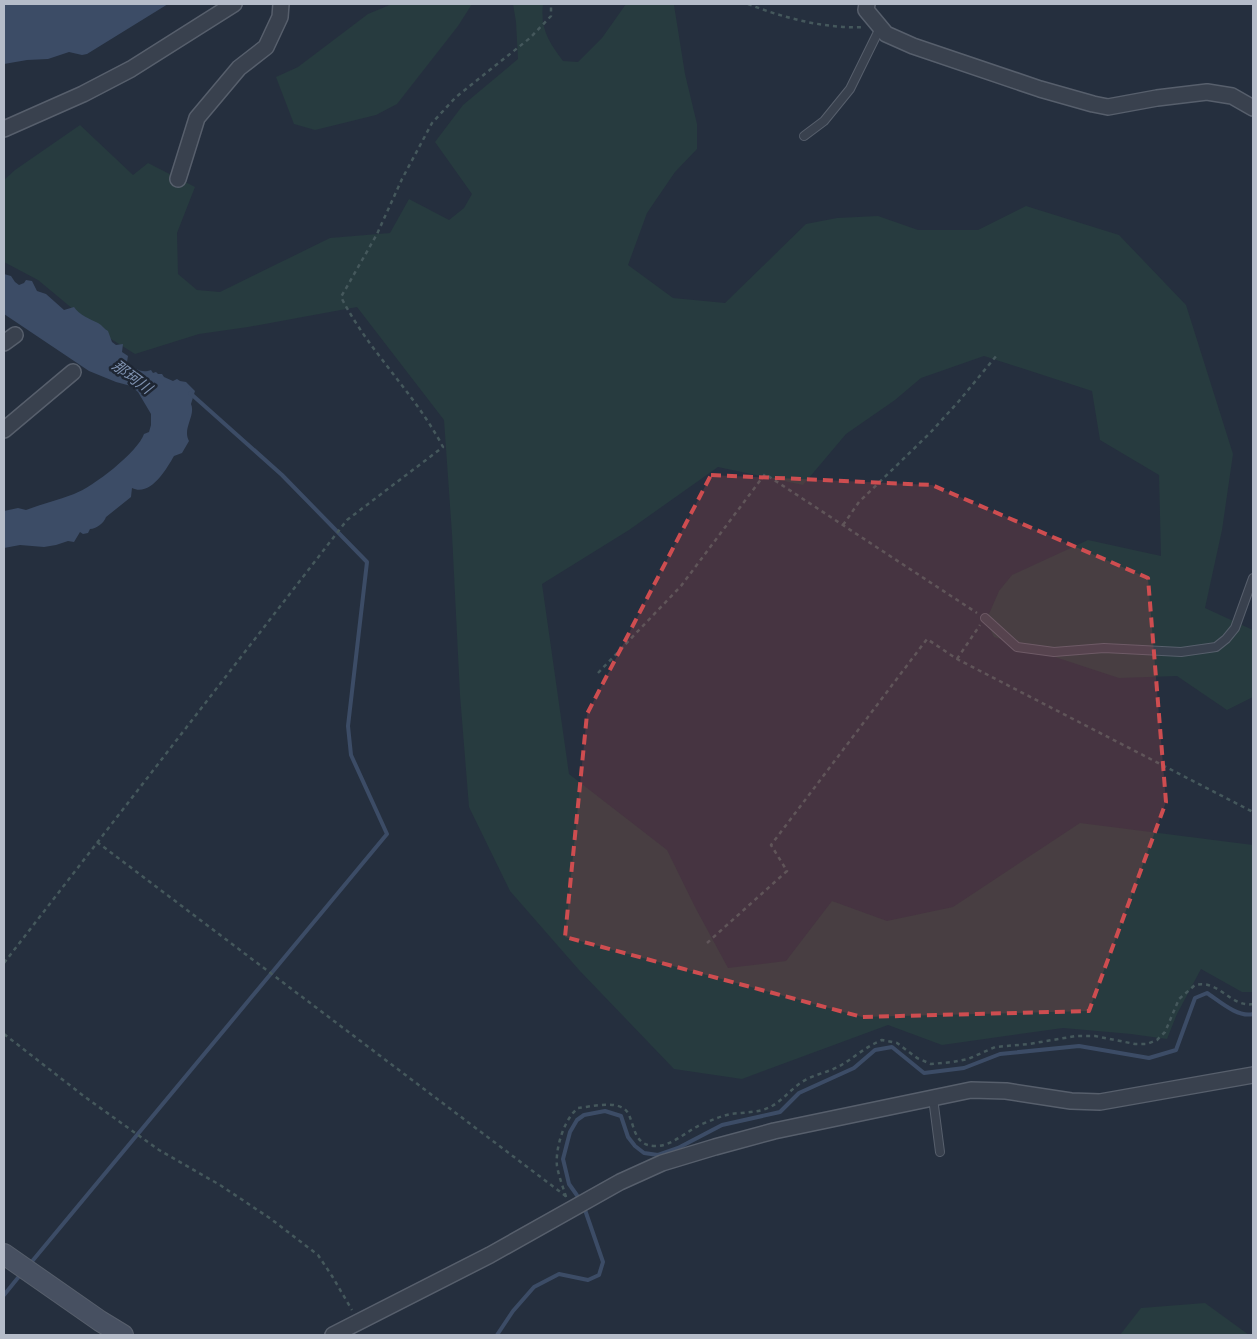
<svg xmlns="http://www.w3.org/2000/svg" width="1257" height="1339" font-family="'PT Sans','Noto Sans JP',sans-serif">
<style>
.green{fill:#273b3f}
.water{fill:#3c4c66}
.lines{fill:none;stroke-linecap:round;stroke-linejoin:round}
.stream{stroke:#3c4c66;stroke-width:4}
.service-casing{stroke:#575f6c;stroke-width:10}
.minor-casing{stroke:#575f6c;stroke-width:18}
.secondary-casing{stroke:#575f6c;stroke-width:22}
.path{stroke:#45585c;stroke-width:2.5;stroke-dasharray:4 4;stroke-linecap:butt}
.service{stroke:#39414e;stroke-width:8}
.minor{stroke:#39414e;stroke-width:15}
.secondary{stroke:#475061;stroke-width:20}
.marked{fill:#ce4d50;fill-opacity:0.2;stroke:#ce4d50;stroke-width:4;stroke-dasharray:10 6;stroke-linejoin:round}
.labels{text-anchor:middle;stroke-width:5;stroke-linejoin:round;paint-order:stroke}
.water-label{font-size:15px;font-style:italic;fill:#7e91af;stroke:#1e2633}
</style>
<rect width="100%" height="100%" fill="#252f3e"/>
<g class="green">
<path d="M 392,4 L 472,4 L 458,26 L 397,104 L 376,115 L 315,130 L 294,124 L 276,77 L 298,67 L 368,14 Z"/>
<path d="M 513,4 L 543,4 C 540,29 549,42 563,61 L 578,62 L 602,38 L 626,4 L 673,4 L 674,5 L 685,74 L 697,124 L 697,149 L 675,172 L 647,213 L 628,265 L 673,298 L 725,303 L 806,224 L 837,218 L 878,216 L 918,230 L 978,230 L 1026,206 L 1119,235 L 1186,305 L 1233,454 L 1222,530 L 1205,608 L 1253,630 L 1253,697 L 1227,710 L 1177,676 L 1119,678 L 994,637 L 986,621 L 999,591 L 1012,575 L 1088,540 L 1161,556 L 1159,475 L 1100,440 L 1092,391 L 984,356 L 921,378 L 895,400 L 846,434 L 803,485 L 718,467 L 629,530 L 542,584 L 569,774 L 667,850 L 695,907 L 728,968 L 786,961 L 832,901 L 887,921 L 953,907 L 1080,823 L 1253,845 L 1253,992 L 1242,992 L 1201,969 L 1177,1014 L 1167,1039 L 1131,1034 L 1063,1028 L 942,1045 L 888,1025 L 742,1079 L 674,1069 L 579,970 L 510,891 L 469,807 L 460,695 L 452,534 L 444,420 L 357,307 L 248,327 L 199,334 L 135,354 L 103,334 L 38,280 L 4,262 L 4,180 L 15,170 L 80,125 L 133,175 L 148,163 L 195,187 L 177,233 L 178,274 L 197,290 L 220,292 L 330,238 L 390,233 L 409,199 L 449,220 L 464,208 L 472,194 L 435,142 L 463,105 L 518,59 L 516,22 Z"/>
<path d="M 1205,1303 L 1249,1335 L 1120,1335 L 1141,1308 Z"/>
</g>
<g class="water">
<path d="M 4,4 L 168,4 L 87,54 L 82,55 L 69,52 L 48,59 L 27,60 L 4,64 Z"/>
<path d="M 4,274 L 11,276 L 15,282 L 19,285 L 24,283 L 26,280 L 32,281 L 37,291 L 46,294 L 64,310 L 74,307 C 79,315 90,319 98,323 C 102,325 104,329 108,331 L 112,342 L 116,345 L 123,344 L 122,352 L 128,356 L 127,362 C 134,368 141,374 151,370 L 153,373 L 156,372 L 158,374 L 162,374 L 164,377 L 173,381 L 177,379 L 180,381 L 186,382 L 195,391 L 191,404 C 196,416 182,428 189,441 L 182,453 L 174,456 C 166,470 150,497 132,488 L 131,497 L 106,517 C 104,523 96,529 90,529 L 88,533 L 83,534 L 80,532 L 74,542 L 68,541 L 56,545 L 44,547 L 20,545 L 4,548 L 4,511 L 18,508 L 26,510 C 42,504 58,500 74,494 C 93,487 138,452 144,434 L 149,432 L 151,425 L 151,414 L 138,392 L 131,386 L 116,382 L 89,371 L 4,314 Z"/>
</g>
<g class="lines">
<g class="stream">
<path d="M 581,1201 L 569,1184 L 563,1159 L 570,1132 L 577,1120 L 584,1115 L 605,1111 L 621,1116 L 628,1137 L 635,1146 L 644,1153 L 658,1155 L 678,1148 L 722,1125 L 780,1112 L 799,1093 L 854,1068 L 875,1050 L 892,1047 L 924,1073 L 964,1068 L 1000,1054 L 1079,1046 L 1149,1058 L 1176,1050 L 1195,998 L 1207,993 C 1219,1001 1238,1018 1253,1014"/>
<path d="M 29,1265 L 387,834 L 351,755 L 348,726 L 367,562 L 282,475 L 190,393"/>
<path d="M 4,1295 L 21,1274"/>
<path d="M 497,1335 L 513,1311 L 534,1287 L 559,1274 L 588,1280 L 599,1275 L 603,1262 L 584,1207"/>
</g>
<defs>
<g id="service">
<path d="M 804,136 L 824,121 L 850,89 L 880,28"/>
<path d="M 985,618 L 1017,647 L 1054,652 L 1104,648 L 1181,652 L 1216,647 L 1226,639 L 1235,628 L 1253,578"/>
<path d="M 933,1098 L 940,1152"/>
</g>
<g id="minor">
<path d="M 867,4 L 866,10 L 886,34 L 913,46 L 1040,89 L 1093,104 L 1108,107 L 1157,98 L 1207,92 L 1232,96 L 1253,108"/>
<path d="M 4,129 L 83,94 L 131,69 L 234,4"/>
<path d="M 178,179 L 197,118 L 239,68 L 266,47 L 280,17 L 281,4"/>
<path d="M 4,343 L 15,335"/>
<path d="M 4,430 L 73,372"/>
<path d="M 333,1335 L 490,1255 L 620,1182 L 662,1163 L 715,1147 L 774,1131 L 971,1090 L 1006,1091 L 1071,1101 L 1100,1102 L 1253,1075"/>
</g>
<path id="secondary" d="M 4,1254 L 100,1321 L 123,1335"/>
</defs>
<use href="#service" class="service-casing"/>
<use href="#minor" class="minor-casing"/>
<use href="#secondary" class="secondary-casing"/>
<g class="path">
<path d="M 748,4 C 784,18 825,29 864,27"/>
<path d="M 843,525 L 859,502 L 930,433 L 959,401 L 997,355"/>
<path d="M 957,659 L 980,625"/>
<path d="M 598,673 L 681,586 L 765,474 L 977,613"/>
<path d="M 97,842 L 567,1197"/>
<path d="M 707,943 L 787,871 L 771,845 L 927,639 L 957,659 L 1253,812"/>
<path d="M 4,963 L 347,520 L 443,447 C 414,392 369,352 341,297 L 377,234 L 402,179 L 432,123 L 456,97 L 530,38 L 551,16 L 551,4"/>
<path d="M 4,1034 L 85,1097 L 159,1150 L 220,1185 L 271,1219 L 318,1255 L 332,1276 L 352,1310"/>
<path d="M 566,1197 C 563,1187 559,1177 557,1166 C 555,1149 564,1119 578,1108 C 590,1107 611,1101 623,1108 C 636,1115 629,1146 655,1146 C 671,1147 688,1130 702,1124 C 712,1120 721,1116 731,1114 C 745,1112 760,1113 772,1106 C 783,1100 791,1089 802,1082 C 814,1074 831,1072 843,1064 C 856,1056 867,1046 882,1040 L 897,1043 L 917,1058 L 931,1064 L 953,1062 L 968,1059 L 995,1047 L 1029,1044 L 1076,1036 L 1095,1036 L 1135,1044 L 1147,1044 L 1157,1040 L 1165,1032 L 1179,999 L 1195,985 C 1219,979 1231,1008 1253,1004"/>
</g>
<use href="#service" class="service"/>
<use href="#minor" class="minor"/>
<use href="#secondary" class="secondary"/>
</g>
<path class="marked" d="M 711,475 L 932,485 L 1148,578 L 1166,802 L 1089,1011 L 862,1017 L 565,937 L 587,714 Z"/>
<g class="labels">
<g class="water-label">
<text transform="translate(132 377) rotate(37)" y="5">那珂川</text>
</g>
</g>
<rect width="1257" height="1339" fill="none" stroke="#b5bcc9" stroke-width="10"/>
</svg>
